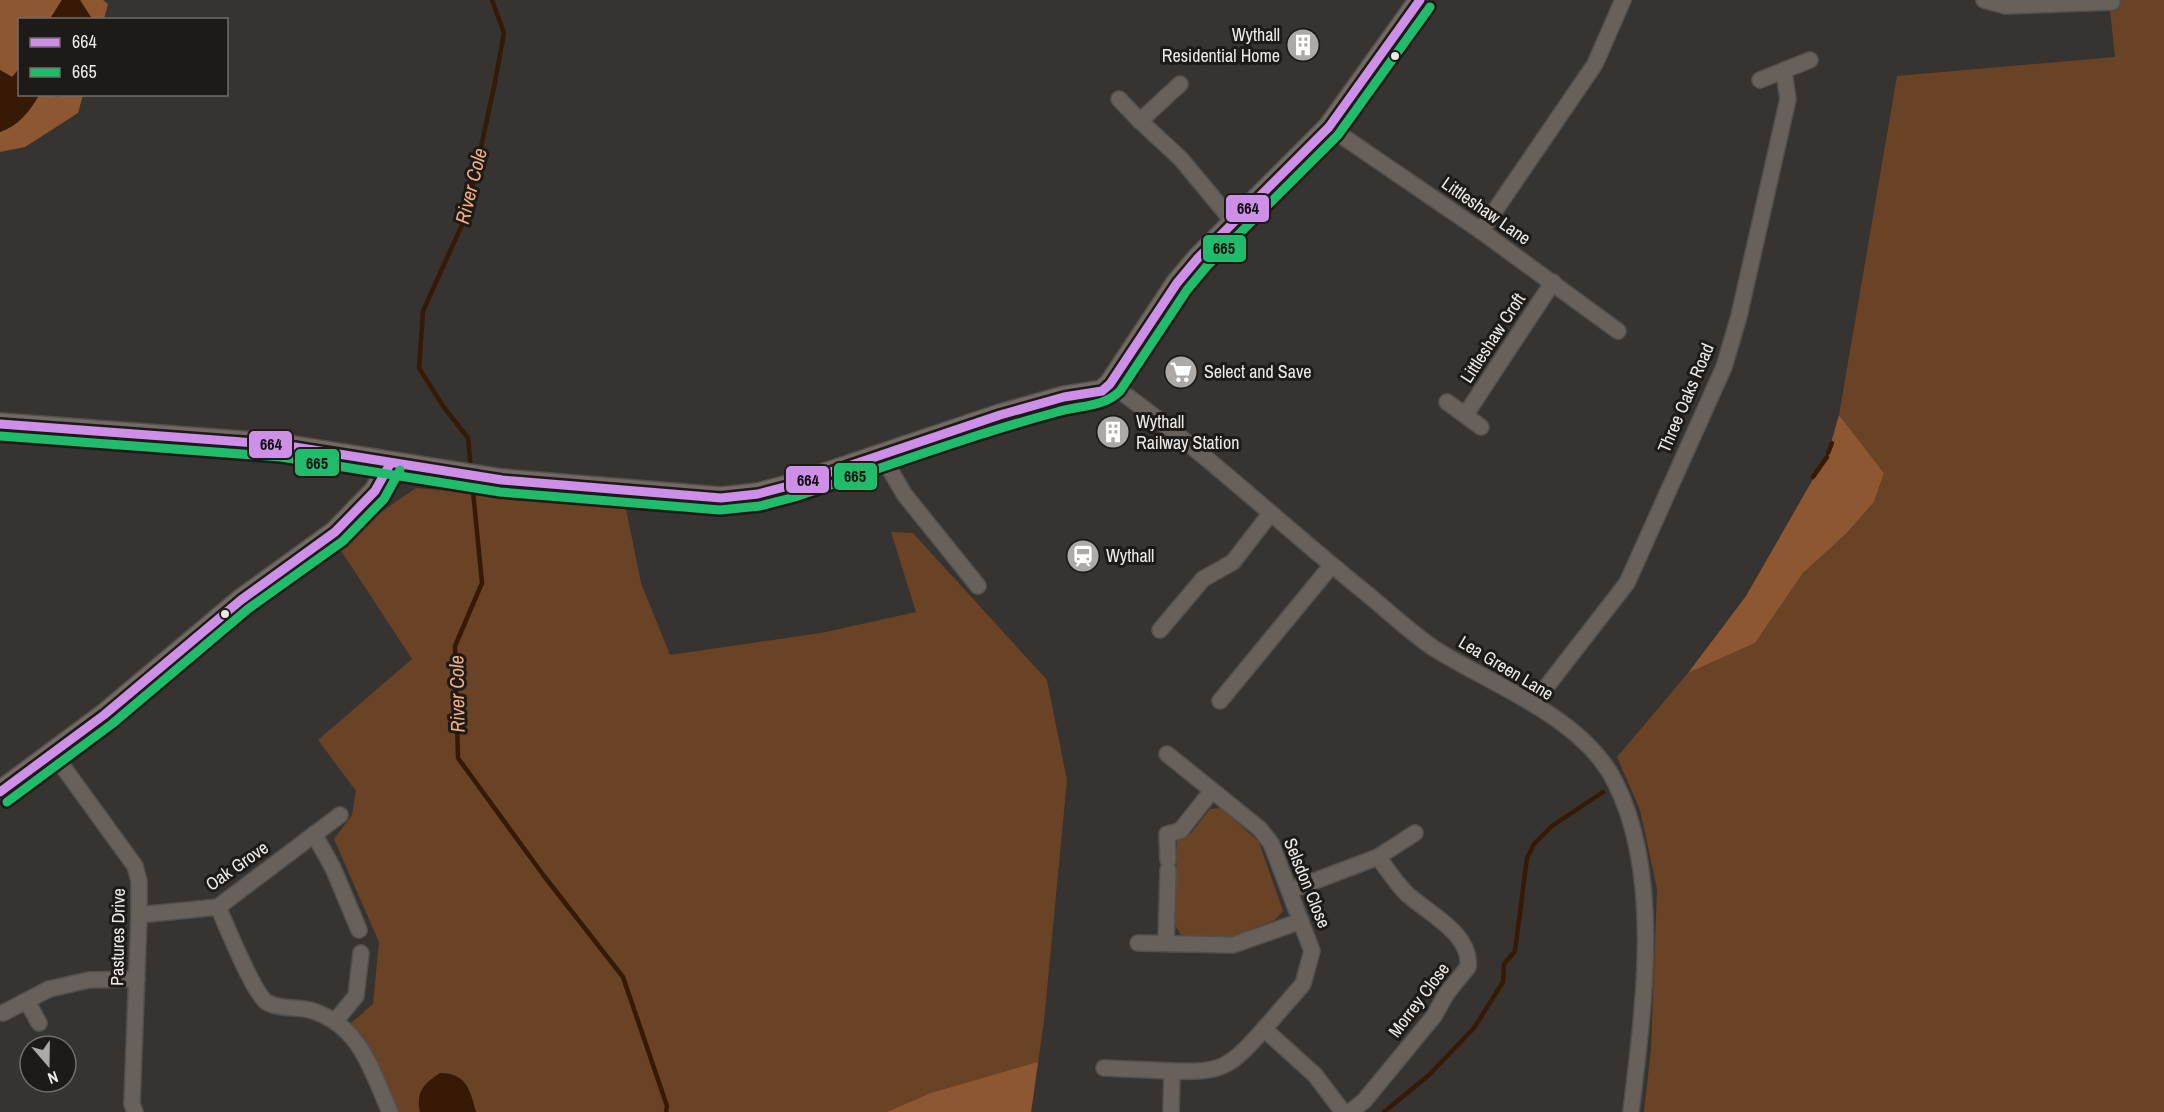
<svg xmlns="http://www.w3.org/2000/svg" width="2164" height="1112" font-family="'Archivo Narrow',sans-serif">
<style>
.green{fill:#6a4326}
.forest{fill:#8c5731}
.water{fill:#361a05}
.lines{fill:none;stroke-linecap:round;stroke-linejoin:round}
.stream{stroke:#361a05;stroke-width:4.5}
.street-casing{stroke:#52504e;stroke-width:18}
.secondary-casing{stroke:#52504e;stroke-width:24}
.street{stroke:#68605a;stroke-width:15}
.secondary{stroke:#746962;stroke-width:21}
.bus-1-casing{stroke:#1d1a18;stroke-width:14}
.bus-2-casing{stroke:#1d1a18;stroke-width:14}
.bus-1{stroke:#ce8fe9;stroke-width:9}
.bus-2{stroke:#20bc6c;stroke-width:9}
.bus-dot{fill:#ede9e7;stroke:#1d1a18;stroke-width:2}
.labels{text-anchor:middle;stroke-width:6;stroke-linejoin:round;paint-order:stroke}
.poi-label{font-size:18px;fill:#ede9e7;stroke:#1d1a18;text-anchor:start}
.street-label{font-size:18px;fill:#ede9e7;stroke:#1d1a18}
.water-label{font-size:20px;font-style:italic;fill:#f3ad7e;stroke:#1d1a18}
.line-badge{stroke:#1d1a18;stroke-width:2}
.pale-badge-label{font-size:16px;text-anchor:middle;font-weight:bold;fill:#111}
</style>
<rect width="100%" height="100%" fill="#363330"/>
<g class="green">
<path d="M 2109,0 L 2164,0 L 2164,1112 L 1644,1112 L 1651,1049 L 1657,889 L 1640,810 L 1617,757 L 1688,673 L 1755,643 L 1803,573 L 1847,533 L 1874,502 L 1884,473 L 1839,415 L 1897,76 L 2115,57 Z"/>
<path d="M 416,488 L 625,504 L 641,583 L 670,655 L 821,633 L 916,612 L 891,532 L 913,533 L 1047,680 L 1067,780 L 1044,1021 L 1031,1112 L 397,1112 L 364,1038 L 351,1023 L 373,1004 L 379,942 L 334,839 L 352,815 L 356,791 L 318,740 L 412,659 L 336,543 Z"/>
<path d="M 1221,808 L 1259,842 L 1283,911 L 1275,920 L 1234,936 L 1188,937 L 1181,935 L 1175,925 L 1177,839 L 1191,833 L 1210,809 Z"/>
</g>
<g class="forest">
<path d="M 0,0 L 62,0 L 50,19 L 20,20 L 19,69 L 12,77 L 0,70 Z"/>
<path d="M 80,0 L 103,0 L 108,4 L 104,19 L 92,19 Z"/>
<path d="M 39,95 L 59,97 L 63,95 L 83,95 L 78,113 L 25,147 L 0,152 L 0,132 C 18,126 30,111 39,95 Z"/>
<path d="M 1839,415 L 1884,473 L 1874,502 L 1847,533 L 1803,573 L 1755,643 L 1688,673 L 1746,596 L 1828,453 Z"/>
<path d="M 1038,1062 L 1031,1112 L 887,1112 L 931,1093 Z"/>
</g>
<g class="water">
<path d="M 62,0 L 80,0 L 92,19 L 50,19 Z"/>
<path d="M 19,69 L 20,94 L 39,95 C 30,111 18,126 0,132 L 0,70 L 12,77 Z"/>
<path d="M 440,1073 C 466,1073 470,1089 476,1112 L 420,1112 C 416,1092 423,1084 440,1073 Z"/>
</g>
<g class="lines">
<g class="stream">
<path d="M 1828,453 L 1832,443"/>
<path d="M 471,470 L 468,438 L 443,406 L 419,368 L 423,311 L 466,216 L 494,87 L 504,33 L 492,0"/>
<path d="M 1813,477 L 1827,457"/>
<path d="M 472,481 L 482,583 L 455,646 L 458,758 L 544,876 L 623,977 L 667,1106 L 666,1112"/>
<path d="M 1384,1112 L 1429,1075 L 1474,1028 L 1503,982 L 1504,964 L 1515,951 L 1527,858 L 1534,844 L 1552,826 L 1603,792"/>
</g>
<defs>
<g id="street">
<path d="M 1984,0 L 2006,6 L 2112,2"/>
<path d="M 1760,80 L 1810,60"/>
<path d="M 1180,84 L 1140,121 L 1181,159 L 1234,223"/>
<path d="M 1119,99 L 1140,121"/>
<path d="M 1329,127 L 1481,231 L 1618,331"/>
<path d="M 1481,231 L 1595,64 L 1623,0"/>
<path d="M 1110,384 C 1199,446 1281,525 1366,593 C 1388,611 1411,633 1435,649 C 1492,685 1583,717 1615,782 C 1663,877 1643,1010 1631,1112"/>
<path d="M 1447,402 L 1481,427"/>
<path d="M 1466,414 L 1553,282"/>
<path d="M 881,454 L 904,494 L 978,586"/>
<path d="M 1160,630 L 1203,579 L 1233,562 L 1270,514"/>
<path d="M 1220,701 L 1331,566"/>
<path d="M 1533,704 L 1627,583 L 1724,367 L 1739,316 L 1788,99 L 1784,72"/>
<path d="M 53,753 L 135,866 L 139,881 L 139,915 L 132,1104 L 135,1112"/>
<path d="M 1167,754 L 1260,829 L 1271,843 L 1312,951 L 1303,984 L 1264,1029 L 1315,1075 L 1343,1112"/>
<path d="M 314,834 L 333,868 L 359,930"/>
<path d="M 1378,857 L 1415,833"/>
<path d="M 1168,860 L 1167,834 L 1180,831 L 1211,792"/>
<path d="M 1291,890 L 1378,857 C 1387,869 1396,883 1407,894 C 1428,913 1472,934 1468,967 L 1447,993 L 1434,1016 L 1364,1101 L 1350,1112"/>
<path d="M 218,907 C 226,924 254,996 268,1003 C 281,1010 300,1006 313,1011 C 361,1027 371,1070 390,1112"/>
<path d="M 139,915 L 218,907 L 340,815"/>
<path d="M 1138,943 L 1233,945 L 1301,921"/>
<path d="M 1166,943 L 1168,870"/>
<path d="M 27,1001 L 39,1023"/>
<path d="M 3,1013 L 49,989 L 89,980 L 137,979"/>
<path d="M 336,1020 L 356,996 L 361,953"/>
<path d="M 1104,1068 L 1172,1071"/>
<path d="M 1171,1112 L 1172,1071 C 1223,1073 1230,1067 1264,1029"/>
</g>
<g id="secondary">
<path d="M 0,424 L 282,445 L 502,480 L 721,498 L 758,494 L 792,485 L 1000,415 L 1064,397 L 1102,391 L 1110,384 L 1177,283 L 1198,258 L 1329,127 L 1420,0"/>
<path d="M 0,792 L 104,715 L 241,600 L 335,532 L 375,491 L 390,464"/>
</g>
</defs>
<use href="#street" class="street-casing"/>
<use href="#secondary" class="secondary-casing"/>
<use href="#street" class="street"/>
<use href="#secondary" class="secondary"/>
<defs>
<g id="bus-1">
<path d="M 0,424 L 282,445 L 502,480 L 721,498 L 758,494 L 792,485 L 1000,415 L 1064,397 L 1102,391 L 1110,384 L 1177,283 L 1198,258 L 1329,127 L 1420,0"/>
<path d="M 0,792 L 104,715 L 241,600 L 335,532 L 375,491 L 390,464"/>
</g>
<g id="bus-2">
<path d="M 0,436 L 281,457 L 500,492 L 720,510 L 760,506 L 795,497 C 882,468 968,436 1057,412 C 1079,405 1103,408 1120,391 L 1187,290 L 1207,266 L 1338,135 L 1430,7"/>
<path d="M 7,802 L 112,724 L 248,609 L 343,541 L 384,499 L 400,470"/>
</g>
</defs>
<use href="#bus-1" class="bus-1-casing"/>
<use href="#bus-2" class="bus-2-casing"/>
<use href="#bus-1" class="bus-1"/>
<use href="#bus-2" class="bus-2"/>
</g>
<defs>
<symbol id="building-disc" viewBox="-11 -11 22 22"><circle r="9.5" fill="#ada9a7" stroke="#1d1a18"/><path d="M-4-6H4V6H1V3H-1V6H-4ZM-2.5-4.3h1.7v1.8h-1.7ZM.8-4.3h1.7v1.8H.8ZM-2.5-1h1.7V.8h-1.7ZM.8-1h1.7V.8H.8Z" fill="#fff"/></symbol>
<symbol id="supermarket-disc" viewBox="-11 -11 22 22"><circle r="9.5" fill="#ada9a7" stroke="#1d1a18"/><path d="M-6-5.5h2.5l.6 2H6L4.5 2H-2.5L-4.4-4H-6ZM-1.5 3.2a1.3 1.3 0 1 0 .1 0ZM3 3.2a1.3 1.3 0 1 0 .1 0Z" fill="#fff"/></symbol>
<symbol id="station-disc" viewBox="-11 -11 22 22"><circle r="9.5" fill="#ada9a7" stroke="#1d1a18"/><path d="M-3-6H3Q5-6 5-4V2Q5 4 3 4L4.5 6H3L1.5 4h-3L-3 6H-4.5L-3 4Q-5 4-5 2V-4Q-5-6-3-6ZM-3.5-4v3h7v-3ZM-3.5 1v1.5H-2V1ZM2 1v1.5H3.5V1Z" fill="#fff"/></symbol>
</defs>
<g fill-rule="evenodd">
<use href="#building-disc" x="1284" y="26" width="38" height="38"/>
<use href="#supermarket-disc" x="1162" y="353" width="38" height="38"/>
<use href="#building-disc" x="1094" y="413" width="38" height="38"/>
<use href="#station-disc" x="1064" y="537" width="38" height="38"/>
</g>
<g class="bus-dot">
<circle cx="1395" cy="56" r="5"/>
<circle cx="225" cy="614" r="5"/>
</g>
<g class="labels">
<g class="poi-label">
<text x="1280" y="41" text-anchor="end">Wythall<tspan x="1280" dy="21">Residential Home</tspan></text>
<text x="1204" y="378">Select and Save</text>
<text x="1136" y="428">Wythall<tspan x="1136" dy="21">Railway Station</tspan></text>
<text x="1106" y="562">Wythall</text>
</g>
<g class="street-label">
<text transform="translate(1486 211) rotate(35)" y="6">Littleshaw Lane</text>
<text transform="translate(1493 338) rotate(-57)" y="6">Littleshaw Croft</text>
<text transform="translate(1686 398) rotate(-67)" y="6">Three Oaks Road</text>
<text transform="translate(1506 668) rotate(31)" y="6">Lea Green Lane</text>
<text transform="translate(237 866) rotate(-35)" y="6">Oak Grove</text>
<text transform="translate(1307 883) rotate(68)" y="6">Selsdon Close</text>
<text transform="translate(118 937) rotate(-89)" y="6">Pastures Drive</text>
<text transform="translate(1419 1000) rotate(-53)" y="6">Morrey Close</text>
</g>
<g class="water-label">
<text transform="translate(471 186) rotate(-76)" y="7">River Cole</text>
<text transform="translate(457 694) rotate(-91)" y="7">River Cole</text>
</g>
</g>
<g class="line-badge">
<rect x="1225" y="194" width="45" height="29" rx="6" fill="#ce8fe9"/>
<rect x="1202" y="234" width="45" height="29" rx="6" fill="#20bc6c"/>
<rect x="248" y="430" width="45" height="29" rx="6" fill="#ce8fe9"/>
<rect x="294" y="448" width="46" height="29" rx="6" fill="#20bc6c"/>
<rect x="833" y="462" width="45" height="29" rx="6" fill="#20bc6c"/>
<rect x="785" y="465" width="45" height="29" rx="6" fill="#ce8fe9"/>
</g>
<g class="pale-badge-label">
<text x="1248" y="214">664</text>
<text x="1224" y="254">665</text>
<text x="271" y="450">664</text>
<text x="317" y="469">665</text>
<text x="855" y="482">665</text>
<text x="808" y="486">664</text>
</g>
<rect x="18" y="18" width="210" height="78" fill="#1d1a18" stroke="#706d6b" stroke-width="1.5"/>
<rect x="30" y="38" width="30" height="9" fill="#ce8fe9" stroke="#706d6b" stroke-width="1.5"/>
<text x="72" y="48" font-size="18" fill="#ede9e7">664</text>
<rect x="30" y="68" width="30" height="9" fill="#20bc6c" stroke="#706d6b" stroke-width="1.5"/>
<text x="72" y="78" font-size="18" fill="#ede9e7">665</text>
<g transform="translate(48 1064) rotate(160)"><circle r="28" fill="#1d1a18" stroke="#706d6b" stroke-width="1.5"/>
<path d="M0-4.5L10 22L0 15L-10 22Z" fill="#ada9a7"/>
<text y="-9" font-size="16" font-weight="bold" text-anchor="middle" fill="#ede9e7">N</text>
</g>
</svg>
